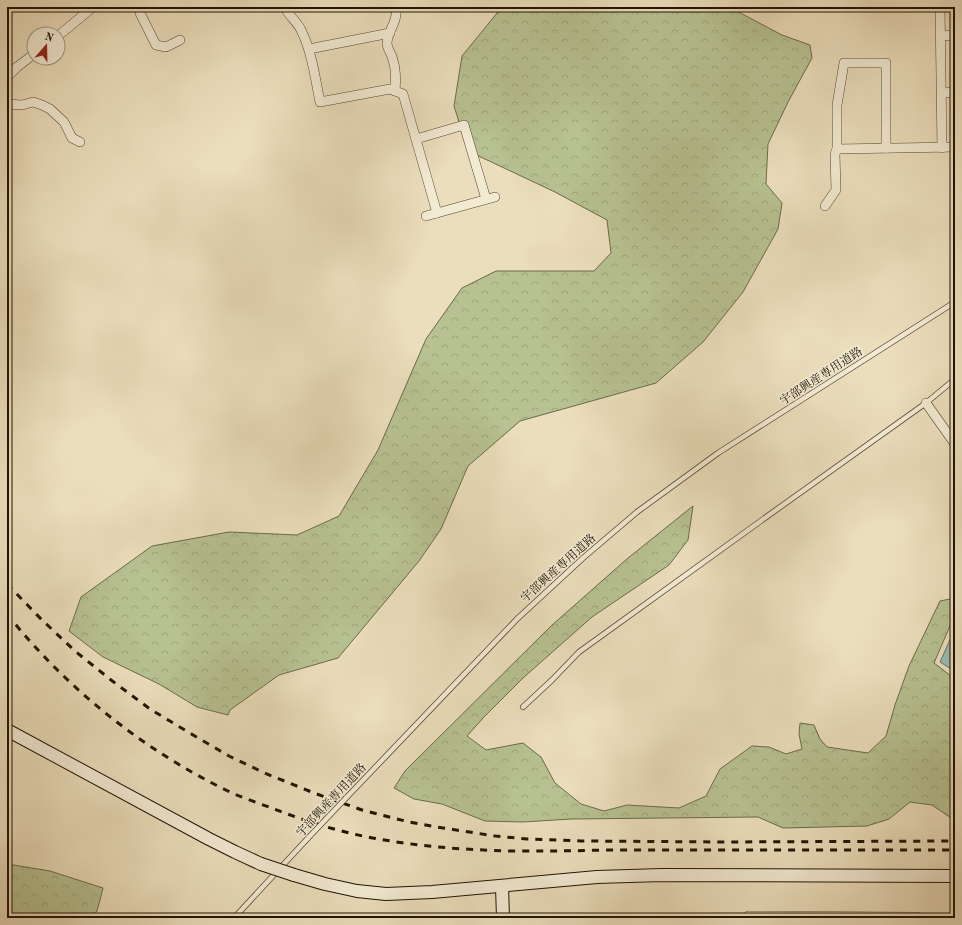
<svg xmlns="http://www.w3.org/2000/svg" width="962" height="925" font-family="'Old Standard TT','Noto Serif JP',serif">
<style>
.forest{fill:url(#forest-crowns);stroke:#6c6a4a}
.water{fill:#98bcb4;stroke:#68786d}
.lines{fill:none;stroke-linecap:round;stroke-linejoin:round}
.lane-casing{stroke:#534631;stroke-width:6}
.street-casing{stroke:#534631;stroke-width:10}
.secondary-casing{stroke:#201303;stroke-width:14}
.lane{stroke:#f2ead3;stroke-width:4.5}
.street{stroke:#f2ead3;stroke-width:9}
.secondary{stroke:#f2ead3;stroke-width:12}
.rail{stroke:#201303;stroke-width:3;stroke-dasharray:7 7;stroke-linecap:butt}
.lane-bridge-casing{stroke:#534631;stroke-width:6;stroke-linecap:butt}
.secondary-bridge-casing{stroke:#201303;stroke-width:14;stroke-linecap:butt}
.lane-bridge{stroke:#f2ead3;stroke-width:4.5}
.secondary-bridge{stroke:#f2ead3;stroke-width:12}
.labels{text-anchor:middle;stroke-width:3;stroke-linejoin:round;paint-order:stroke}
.street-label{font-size:12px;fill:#201303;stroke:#f2ead3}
</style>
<defs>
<pattern id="forest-crowns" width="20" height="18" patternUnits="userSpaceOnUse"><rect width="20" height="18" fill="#b7c191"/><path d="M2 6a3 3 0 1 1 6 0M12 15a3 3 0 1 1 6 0" fill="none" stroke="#9da57b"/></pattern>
</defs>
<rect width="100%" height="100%" fill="#ebdebc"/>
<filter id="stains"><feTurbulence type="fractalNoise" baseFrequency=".005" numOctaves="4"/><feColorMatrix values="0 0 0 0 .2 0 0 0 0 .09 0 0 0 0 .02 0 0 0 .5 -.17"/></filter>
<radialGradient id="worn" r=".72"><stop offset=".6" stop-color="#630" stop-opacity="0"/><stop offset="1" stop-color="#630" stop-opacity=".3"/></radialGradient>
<g class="forest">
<path d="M 502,7 L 729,7 L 782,35 L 810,45 L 812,58 L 788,102 L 768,144 L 766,184 L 782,203 L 778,229 L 743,292 L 703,342 L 656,383 L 520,421 L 468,466 L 441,529 L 419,561 L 338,658 L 279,675 L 230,710 L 228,715 L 197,707 L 159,684 L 103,657 L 69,631 L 81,597 L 152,546 L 229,532 L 297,535 L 339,516 L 378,450 L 426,339 L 462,288 L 496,271 L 594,271 L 611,253 L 607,220 L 555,192 L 468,151 L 454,106 L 462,56 Z"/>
<path d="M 693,506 L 688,540 L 669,565 L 592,617 L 523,678 L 484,717 L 467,736 L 486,750 L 523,743 L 541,757 L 555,783 L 581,804 L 604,811 L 627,805 L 679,808 L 706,796 L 720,769 L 752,746 L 769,747 L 786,754 L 802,749 L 799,734 L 800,723 L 814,725 L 820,739 L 827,747 L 868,753 L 886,736 L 895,705 L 909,666 L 940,601 L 955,598 L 955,628 L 950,626 L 934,663 L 951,676 L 955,676 L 955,818 L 951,818 L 932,805 L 910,802 L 889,819 L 867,826 L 783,828 L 758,817 L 571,819 L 523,822 L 485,821 L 442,804 L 414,799 L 394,788 L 405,771 L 551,626 L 628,558 Z"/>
<path d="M 7,864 L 50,871 L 103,888 L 97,911 L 92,918 L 7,918 Z"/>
</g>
<path class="water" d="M 953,633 L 955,634 L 955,670 L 951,669 L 940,662 Z"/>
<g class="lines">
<defs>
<g id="lane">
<path d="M 523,707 L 552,680 L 579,652 L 769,515 L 926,403 L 955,379"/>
<path d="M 346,798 L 517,619 L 583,558 L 637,512 L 718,453 L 955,302"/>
<path d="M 234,918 L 309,837"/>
</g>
<g id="street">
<path d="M 139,7 L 140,13 L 156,45 L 166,47 L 180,40"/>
<path d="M 285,7 C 288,16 297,21 301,30 C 312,52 315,77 320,102 L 390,89 L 403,94 L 437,213"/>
<path d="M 940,7 L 942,148"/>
<path d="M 58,36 L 93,7"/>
<path d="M 941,36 L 955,35"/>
<path d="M 309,49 L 390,33"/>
<path d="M 7,77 L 17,67 L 34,54"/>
<path d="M 395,91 C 396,81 396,70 393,60 C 392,54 387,49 387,43 C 388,29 398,23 396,7"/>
<path d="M 942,93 L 955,92"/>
<path d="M 7,104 L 22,105 L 33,102 L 42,105 L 50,109 L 64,122 L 72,138 L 80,142"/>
<path d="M 416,139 L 464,125 L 486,199"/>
<path d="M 837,149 L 955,147"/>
<path d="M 825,206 L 836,190 L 835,154 L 837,149 L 837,105 L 844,63 L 886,63 L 886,148"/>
<path d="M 426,216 L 495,197"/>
<path d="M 926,403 L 955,444"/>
<path d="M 748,918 L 748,916 L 918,917 L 918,918"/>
</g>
<g id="secondary">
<path d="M 7,730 L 209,839 L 235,852 L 261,864"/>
<path d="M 294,875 L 325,884 L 357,891 L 386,894 L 432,892 L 597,877 L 662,875 L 955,876"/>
<path d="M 502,886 L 503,918"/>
</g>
</defs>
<use href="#lane" class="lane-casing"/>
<use href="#street" class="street-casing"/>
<use href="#secondary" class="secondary-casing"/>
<use href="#lane" class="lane"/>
<use href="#street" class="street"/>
<use href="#secondary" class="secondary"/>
<g class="rail">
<path d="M 7,584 L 42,620 L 75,651 L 111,680 L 150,709 L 188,732 L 229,756 L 267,774 L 314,793 L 362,810 L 409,822 L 437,827 L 495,836 L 527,839 L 581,841 L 721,842 L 955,841"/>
<path d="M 7,614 C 67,689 144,751 232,793 C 244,798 257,803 269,807 C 305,821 342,833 379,839 C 423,847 468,850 513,851 C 544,851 573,851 604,850 L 955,850"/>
</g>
<defs>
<path id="lane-bridge" d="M 309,837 L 346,798"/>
<path id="secondary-bridge" d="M 261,864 L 294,875"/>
</defs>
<use href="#lane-bridge" class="lane-bridge-casing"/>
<use href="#secondary-bridge" class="secondary-bridge-casing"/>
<use href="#lane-bridge" class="lane-bridge"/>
<use href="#secondary-bridge" class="secondary-bridge"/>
</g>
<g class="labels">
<g class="street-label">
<text transform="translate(821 376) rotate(-33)" y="4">宇部興産専用道路</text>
<text transform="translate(558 568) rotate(-42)" y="4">宇部興産専用道路</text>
<text transform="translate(331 800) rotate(-47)" y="4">宇部興産専用道路</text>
</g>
</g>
<rect width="962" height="925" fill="none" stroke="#ebdebc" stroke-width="24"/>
<rect x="8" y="8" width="946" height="909" fill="none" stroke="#201303" stroke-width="2"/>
<rect x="12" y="12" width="938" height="901" fill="none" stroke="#201303"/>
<g transform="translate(46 46) rotate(20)"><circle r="19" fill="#f2ead3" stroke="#9e9480"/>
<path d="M0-3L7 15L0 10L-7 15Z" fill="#8f2418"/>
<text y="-6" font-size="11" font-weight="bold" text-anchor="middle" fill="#201303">N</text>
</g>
<rect width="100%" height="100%" filter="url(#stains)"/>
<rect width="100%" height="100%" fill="url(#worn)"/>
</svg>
